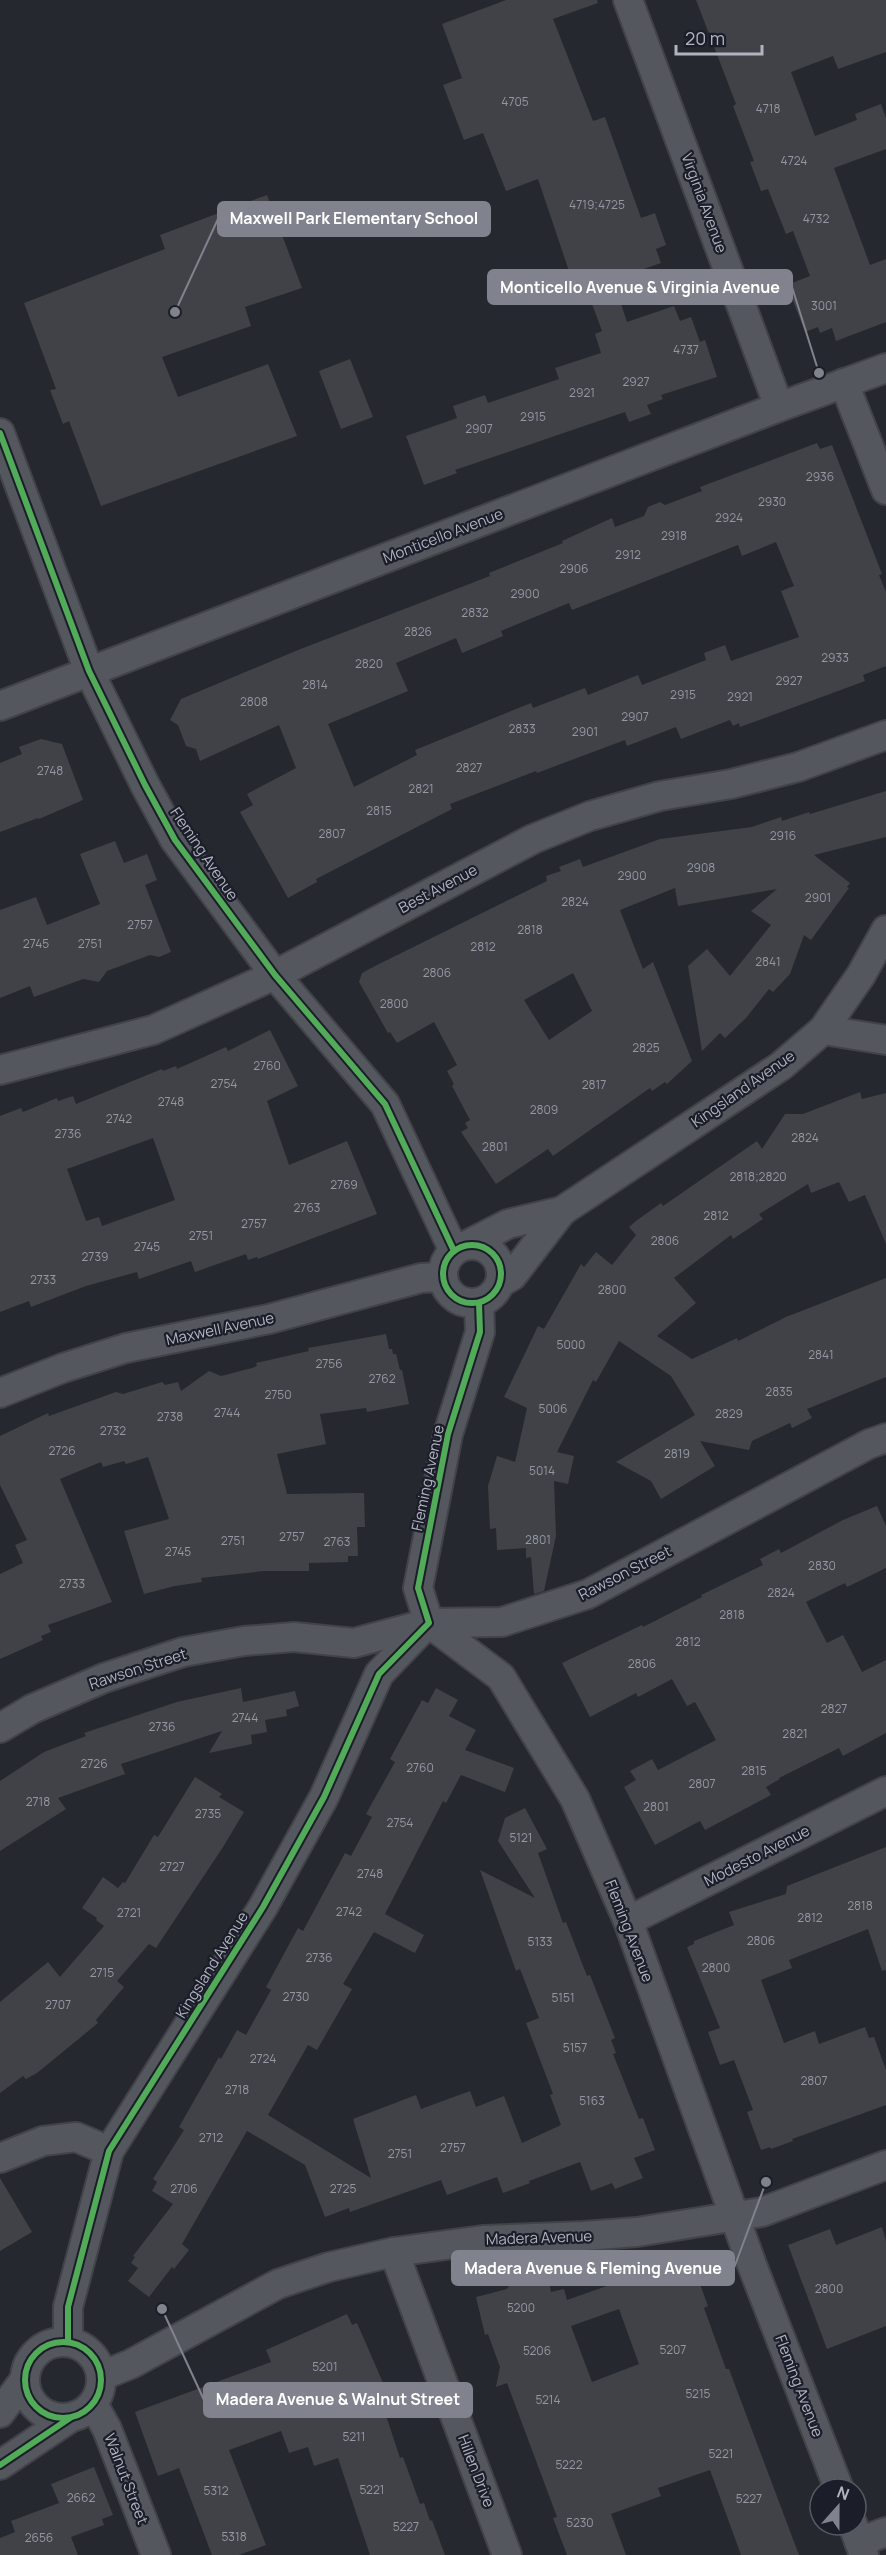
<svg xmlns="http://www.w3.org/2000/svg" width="886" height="2555" font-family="Manrope,sans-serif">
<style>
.building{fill:#404248;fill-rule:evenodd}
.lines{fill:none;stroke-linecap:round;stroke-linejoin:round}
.street-casing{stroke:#424349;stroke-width:32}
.street{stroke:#55575e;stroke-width:28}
.cycleway-casing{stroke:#1b1e29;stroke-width:10}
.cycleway{stroke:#51ab58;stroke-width:6}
.labels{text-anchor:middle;stroke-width:4.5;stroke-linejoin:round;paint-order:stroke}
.number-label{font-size:12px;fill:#9498a3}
.street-label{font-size:15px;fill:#b0b4c1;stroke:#1b1e29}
.leader{fill:none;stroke:#80838e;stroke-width:2}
.callout-dot{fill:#80838e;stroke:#1b1e29;stroke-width:2}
.callout{fill:#80838e;stroke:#80838e;stroke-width:2}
.callout-label{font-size:16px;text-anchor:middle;font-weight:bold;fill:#fff}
</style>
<rect width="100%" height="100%" fill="#26282f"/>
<g class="building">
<path d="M 506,0 L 597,0 L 598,3 L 553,19 L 593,121 L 605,117 L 641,218 L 655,213 L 666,245 L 656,249 L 661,263 L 613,280 L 627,322 L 674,306 L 680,321 L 691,317 L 700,342 L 705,340 L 717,377 L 661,395 L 663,399 L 647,405 L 651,414 L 629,422 L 625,412 L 455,470 L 457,473 L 424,485 L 406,436 L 457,418 L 453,406 L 485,395 L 488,403 L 559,379 L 555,368 L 601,353 L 595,334 L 602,331 L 582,277 L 572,280 L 538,179 L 506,191 L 483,133 L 464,140 L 443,85 L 462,78 L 442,24 Z"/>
<path d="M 696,0 L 886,0 L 886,52 L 838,69 L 833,56 L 791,72 L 815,136 L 857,120 L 855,114 L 881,104 L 886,118 L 886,149 L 834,168 L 870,265 L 886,259 L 886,322 L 836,341 L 832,328 L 820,333 L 818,327 L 805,332 L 787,285 L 810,276 L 793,231 L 786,234 L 768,189 L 761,191 L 750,162 L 754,161 L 733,106 L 736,104 Z"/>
<path d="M 267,195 L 302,288 L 245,307 L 251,326 L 162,357 L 178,397 L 268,364 L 297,436 L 101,506 L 69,421 L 63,424 L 50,390 L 56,389 L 24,303 L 165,249 L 160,235 Z"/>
<path d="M 350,359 L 373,417 L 341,429 L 319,371 Z"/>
<path d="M 817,443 L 820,449 L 832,445 L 882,574 L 879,575 L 886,592 L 886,666 L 863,675 L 865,681 L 740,727 L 739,723 L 733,726 L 730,720 L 681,739 L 676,727 L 627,746 L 625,740 L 537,773 L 536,771 L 450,804 L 452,809 L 316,879 L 317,882 L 288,898 L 240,812 L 253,805 L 247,794 L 296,768 L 279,725 L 200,761 L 196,749 L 186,746 L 178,725 L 170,720 L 181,699 L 298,650 L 490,576 L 489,573 L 563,543 L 562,541 L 612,518 L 615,527 L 644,516 L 648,507 L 660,502 L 665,505 L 702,491 L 700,487 ZM 776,542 L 794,586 L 781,591 L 799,637 L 731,661 L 725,645 L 704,653 L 706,660 L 642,685 L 638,675 L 588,695 L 585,688 L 533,708 L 531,703 L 415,750 L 417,755 L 354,787 L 328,724 L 408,691 L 396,663 L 456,638 L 462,653 L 503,636 L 501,631 L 569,603 L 572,610 L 738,545 L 742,556 Z"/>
<path d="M 41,739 L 62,744 L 83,800 L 39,819 L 38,818 L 0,832 L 0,763 L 22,754 L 19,747 Z"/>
<path d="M 886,791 L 886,837 L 814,855 L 850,883 L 847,887 L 849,888 L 811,940 L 804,935 L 790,974 L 773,992 L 769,989 L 746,1018 L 725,1038 L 720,1033 L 702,1051 L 688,966 L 707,949 L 730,976 L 771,925 L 751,911 L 777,889 L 678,906 L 675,888 L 620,910 L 643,969 L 653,962 L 692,1061 L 667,1084 L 665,1082 L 652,1091 L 650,1088 L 553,1156 L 548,1149 L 496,1184 L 461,1132 L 468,1128 L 465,1123 L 470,1120 L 452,1086 L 454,1084 L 447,1071 L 457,1065 L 434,1022 L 397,1043 L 390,1032 L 388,1033 L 359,982 L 362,973 L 375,966 L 547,881 L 546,876 L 561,871 L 559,867 L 580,859 L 583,867 L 660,839 L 752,827 L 781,817 L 782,821 L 809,812 L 810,814 ZM 573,973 L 592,1011 L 549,1040 L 524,1000 Z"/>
<path d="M 115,841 L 124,863 L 147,854 L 157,880 L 145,885 L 171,952 L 159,957 L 150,955 L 107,971 L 99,982 L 83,979 L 34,997 L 30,986 L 0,998 L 0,910 L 36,897 L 47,925 L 100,904 L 80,854 Z"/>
<path d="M 270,1030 L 298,1086 L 267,1101 L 289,1165 L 347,1141 L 377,1214 L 258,1259 L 257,1257 L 248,1260 L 246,1254 L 195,1272 L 191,1261 L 139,1279 L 137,1272 L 86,1286 L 31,1307 L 29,1301 L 0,1312 L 0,1116 L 21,1108 L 23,1112 L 57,1098 L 58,1101 L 73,1096 L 76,1104 L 162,1069 L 163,1071 L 176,1066 L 177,1069 L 226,1047 L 228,1051 ZM 153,1138 L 175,1200 L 102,1226 L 99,1217 L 86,1221 L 67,1169 Z"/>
<path d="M 860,1092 L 862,1099 L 886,1093 L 886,1244 L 865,1195 L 849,1202 L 839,1182 L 811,1193 L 808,1184 L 759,1214 L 763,1219 L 733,1239 L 731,1235 L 674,1278 L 696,1303 L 657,1336 L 692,1359 L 737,1338 L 738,1341 L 786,1317 L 886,1278 L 886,1377 L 807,1409 L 812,1418 L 792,1428 L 790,1423 L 752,1441 L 749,1450 L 700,1441 L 715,1466 L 661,1499 L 651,1481 L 616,1462 L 695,1415 L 671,1376 L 619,1341 L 596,1382 L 593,1380 L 557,1452 L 574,1456 L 568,1484 L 554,1481 L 556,1536 L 544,1591 L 534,1594 L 531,1557 L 526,1558 L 526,1548 L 497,1550 L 496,1528 L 490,1529 L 488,1486 L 497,1456 L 515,1462 L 527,1408 L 504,1397 L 538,1326 L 544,1329 L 581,1264 L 584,1267 L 596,1252 L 612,1265 L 636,1235 L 629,1227 L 636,1221 L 661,1203 L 663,1206 L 757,1141 L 762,1149 L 785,1114 L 803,1114 Z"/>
<path d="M 386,1334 L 389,1349 L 392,1349 L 393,1354 L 396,1354 L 400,1370 L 402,1370 L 409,1404 L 367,1412 L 366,1408 L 320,1414 L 326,1444 L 277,1454 L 287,1494 L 364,1493 L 365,1527 L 357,1527 L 358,1556 L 348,1556 L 348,1562 L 309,1563 L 309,1571 L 264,1571 L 201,1578 L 202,1582 L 175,1586 L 144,1594 L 124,1531 L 169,1519 L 148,1457 L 126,1464 L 124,1461 L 103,1467 L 101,1462 L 60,1479 L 112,1602 L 48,1625 L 51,1632 L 41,1636 L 43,1640 L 0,1659 L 0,1574 L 23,1563 L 15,1545 L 27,1540 L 0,1485 L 0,1436 L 48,1413 L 49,1416 L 116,1392 L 123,1394 L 162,1382 L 165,1385 L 178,1382 L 181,1391 L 209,1371 L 221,1376 L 252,1368 L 257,1366 L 256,1363 L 309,1351 L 308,1348 Z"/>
<path d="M 877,1506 L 886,1526 L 886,1568 L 847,1587 L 845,1583 L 806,1602 L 827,1643 L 843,1635 L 862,1672 L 886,1660 L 886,1733 L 843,1756 L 839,1748 L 779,1778 L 780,1779 L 766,1787 L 771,1795 L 705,1830 L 700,1821 L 655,1845 L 624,1787 L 636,1780 L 630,1771 L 652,1759 L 658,1770 L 716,1740 L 695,1702 L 687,1706 L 672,1679 L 638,1697 L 636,1693 L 590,1717 L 562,1663 L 642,1625 L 643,1627 L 702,1597 L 701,1595 L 763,1565 L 760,1559 L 779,1549 L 781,1553 L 843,1520 Z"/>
<path d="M 241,1688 L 243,1702 L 295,1691 L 299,1706 L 286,1710 L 287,1716 L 265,1720 L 267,1732 L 251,1735 L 252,1744 L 209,1753 L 222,1731 L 121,1764 L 125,1774 L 58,1798 L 66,1809 L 0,1851 L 0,1781 L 44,1752 L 86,1736 L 84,1733 L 177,1702 Z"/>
<path d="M 436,1688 L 458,1700 L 449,1716 L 476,1730 L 465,1750 L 514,1768 L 505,1792 L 461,1775 L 446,1803 L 443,1801 L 385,1914 L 424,1935 L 415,1953 L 374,1932 L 343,1984 L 352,1989 L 317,2050 L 308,2045 L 268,2115 L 371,2178 L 353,2119 L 416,2095 L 421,2109 L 470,2091 L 476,2107 L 504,2096 L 522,2143 L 561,2125 L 550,2095 L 553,2094 L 526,2023 L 539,2018 L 520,1969 L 516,1971 L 480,1870 L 535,1898 L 498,1841 L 505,1818 L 525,1808 L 547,1849 L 538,1853 L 563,1923 L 566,1922 L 587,1976 L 590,1975 L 615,2038 L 611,2040 L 616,2053 L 613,2054 L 639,2119 L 643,2118 L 655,2150 L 634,2158 L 643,2178 L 615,2189 L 612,2183 L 591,2191 L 580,2162 L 529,2181 L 530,2183 L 503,2193 L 497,2177 L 447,2195 L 441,2180 L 350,2212 L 349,2208 L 325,2217 L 305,2165 L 247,2131 L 182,2244 L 189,2250 L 174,2269 L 172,2267 L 149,2297 L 128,2281 L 138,2268 L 131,2263 L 135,2257 L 133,2256 L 173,2204 L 152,2191 L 157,2182 L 153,2179 L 184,2130 L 179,2127 L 219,2057 L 221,2059 L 237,2030 L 246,2035 L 271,1990 L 266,1987 L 298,1928 L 303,1931 L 345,1853 L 351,1856 L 372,1817 L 366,1814 L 395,1762 L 390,1759 L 422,1700 L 428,1703 Z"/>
<path d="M 195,1777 L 222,1794 L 219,1797 L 244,1812 L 223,1847 L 156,1948 L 149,1944 L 117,1981 L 124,1987 L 96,2020 L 98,2023 L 37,2073 L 26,2079 L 23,2076 L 0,2093 L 0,2002 L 48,1962 L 60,1977 L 104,1926 L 96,1920 L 97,1918 L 82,1908 L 103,1877 L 118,1888 L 123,1882 L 125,1883 L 154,1835 L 158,1837 Z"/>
<path d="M 886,1847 L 886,1970 L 882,1971 L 868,1929 L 789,1960 L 792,1968 L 761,1980 L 784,2043 L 815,2031 L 819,2044 L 865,2027 L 869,2038 L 874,2037 L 886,2070 L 886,2105 L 792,2139 L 793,2141 L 771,2149 L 770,2147 L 761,2150 L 747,2112 L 753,2110 L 734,2060 L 720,2065 L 708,2032 L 720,2028 L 687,1947 L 694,1944 L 694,1941 L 734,1925 L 729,1912 L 786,1894 L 787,1886 Z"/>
<path d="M 0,2178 L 32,2232 L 0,2251 Z"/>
<path d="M 882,2227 L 886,2241 L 886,2326 L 827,2349 L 788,2245 L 830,2229 L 836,2245 Z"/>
<path d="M 682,2271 L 686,2280 L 697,2276 L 708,2306 L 704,2308 L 726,2369 L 729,2369 L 799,2555 L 741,2555 L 710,2470 L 658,2488 L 661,2496 L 611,2514 L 626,2555 L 567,2555 L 553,2518 L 557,2517 L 507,2383 L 496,2387 L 500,2367 L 488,2334 L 485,2335 L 476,2297 L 507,2289 L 512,2281 L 520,2286 L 541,2281 L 542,2284 L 549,2282 L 551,2292 L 564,2289 L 567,2300 L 641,2274 L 644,2284 ZM 619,2309 L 639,2364 L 592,2382 L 571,2326 Z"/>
<path d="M 347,2314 L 352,2325 L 357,2323 L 384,2385 L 377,2388 L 400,2458 L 403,2457 L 420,2504 L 424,2503 L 430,2521 L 432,2520 L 445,2555 L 370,2555 L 338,2458 L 314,2466 L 308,2447 L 289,2453 L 281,2431 L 229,2450 L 266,2545 L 239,2555 L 212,2555 L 179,2468 L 158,2476 L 135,2412 L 271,2362 L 266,2350 Z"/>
<path d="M 94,2467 L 113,2515 L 102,2519 L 104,2525 L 71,2537 L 78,2555 L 0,2555 L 0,2538 L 15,2532 L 11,2521 L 59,2503 L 51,2484 Z"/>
</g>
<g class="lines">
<defs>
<g id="street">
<path d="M 628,0 L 779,407"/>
<path d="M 844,383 L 886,490"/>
<path d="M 0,433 L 89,671 L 145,785 L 175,840 L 275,975 L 385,1104 L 454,1251"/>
<path d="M 0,706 L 779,407 L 886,368"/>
<path d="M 823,1030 L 886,1040"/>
<path d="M 0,1070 L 153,1030 L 275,975 L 533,839 L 590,816 L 660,796 L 731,784 L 798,767 L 886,735"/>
<circle cx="472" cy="1274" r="29"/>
<path d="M 467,1245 L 508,1224 L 562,1211 L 781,1066 L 823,1030 L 861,975 L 886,930"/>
<path d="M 501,1282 L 512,1276 L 562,1211"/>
<path d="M 479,1303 L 480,1332 L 448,1434 L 418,1588 L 429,1623 L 501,1677 L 575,1799 L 628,1921 L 752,2265 L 839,2489"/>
<path d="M 0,1393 L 63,1368 L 126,1348 L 269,1319 L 421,1278 L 443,1277"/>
<path d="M 0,1728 L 32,1709 L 104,1678 L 183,1652 L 244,1641 L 294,1637 L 354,1643 L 429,1623 L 502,1622 L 588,1594 L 869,1444 L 886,1438"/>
<path d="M 628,1921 L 886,1791"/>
<path d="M 0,2158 L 43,2141 L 76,2137 L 109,2151"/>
<path d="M 394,2252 L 507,2555"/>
<circle cx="63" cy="2380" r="38"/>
<path d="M 68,2342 L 68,2307 L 109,2151 L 263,1907 L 324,1797 L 379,1674 L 427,1624"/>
<path d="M 101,2376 L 131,2364 L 278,2284 L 329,2267 L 394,2252 L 483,2240 L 584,2236 L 637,2232 L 762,2212 L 886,2165"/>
<path d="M 93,2404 L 107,2429 L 156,2555"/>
<path d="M 0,2413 L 25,2379"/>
<path d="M 0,2465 L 70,2418"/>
<path d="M 853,2525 L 864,2555"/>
<path d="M 859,2542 L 886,2532"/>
</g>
</defs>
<use href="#street" class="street-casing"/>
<use href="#street" class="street"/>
<defs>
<g id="cycleway">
<path d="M 0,433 L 89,671 L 145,785 L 175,840 L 275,975 L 385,1104 L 454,1251"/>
<circle cx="472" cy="1274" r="29"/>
<circle cx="63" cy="2380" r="38"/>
<path d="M 68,2342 L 68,2307 L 109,2151 L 263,1907 L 324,1797 L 379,1674 L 429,1623 L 418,1588 L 448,1434 L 480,1332 L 479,1303"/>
<path d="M 0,2465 L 70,2418"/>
</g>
</defs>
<use href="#cycleway" class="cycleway-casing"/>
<use href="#cycleway" class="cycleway"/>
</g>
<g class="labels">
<g class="number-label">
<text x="515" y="106">4705</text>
<text x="768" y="113">4718</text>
<text x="794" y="165">4724</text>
<text x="597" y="209">4719;4725</text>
<text x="816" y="223">4732</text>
<text x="824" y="310">3001</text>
<text x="686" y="354">4737</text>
<text x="636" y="386">2927</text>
<text x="582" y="397">2921</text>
<text x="533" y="421">2915</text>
<text x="479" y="433">2907</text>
<text x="820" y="481">2936</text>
<text x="772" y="506">2930</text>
<text x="729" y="522">2924</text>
<text x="674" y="540">2918</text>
<text x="628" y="559">2912</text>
<text x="574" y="573">2906</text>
<text x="525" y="598">2900</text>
<text x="475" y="617">2832</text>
<text x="418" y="636">2826</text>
<text x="835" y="662">2933</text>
<text x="369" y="668">2820</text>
<text x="789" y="685">2927</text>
<text x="315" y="689">2814</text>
<text x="683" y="699">2915</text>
<text x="740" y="701">2921</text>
<text x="254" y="706">2808</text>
<text x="635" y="721">2907</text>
<text x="522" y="733">2833</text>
<text x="585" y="736">2901</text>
<text x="469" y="772">2827</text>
<text x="50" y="775">2748</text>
<text x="421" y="793">2821</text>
<text x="379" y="815">2815</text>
<text x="332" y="838">2807</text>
<text x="783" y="840">2916</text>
<text x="701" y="872">2908</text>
<text x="632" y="880">2900</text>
<text x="818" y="902">2901</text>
<text x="575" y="906">2824</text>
<text x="140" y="929">2757</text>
<text x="530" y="934">2818</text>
<text x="36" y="948">2745</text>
<text x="90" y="948">2751</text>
<text x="483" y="951">2812</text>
<text x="768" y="966">2841</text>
<text x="437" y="977">2806</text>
<text x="394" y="1008">2800</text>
<text x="646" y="1052">2825</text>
<text x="267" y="1070">2760</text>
<text x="224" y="1088">2754</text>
<text x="594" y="1089">2817</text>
<text x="171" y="1106">2748</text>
<text x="544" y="1114">2809</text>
<text x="119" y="1123">2742</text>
<text x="68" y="1138">2736</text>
<text x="805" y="1142">2824</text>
<text x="495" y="1151">2801</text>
<text x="758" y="1181">2818;2820</text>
<text x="344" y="1189">2769</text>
<text x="307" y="1212">2763</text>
<text x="716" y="1220">2812</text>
<text x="254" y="1228">2757</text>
<text x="201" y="1240">2751</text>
<text x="665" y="1245">2806</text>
<text x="147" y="1251">2745</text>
<text x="95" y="1261">2739</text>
<text x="43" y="1284">2733</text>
<text x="612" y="1294">2800</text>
<text x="571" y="1349">5000</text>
<text x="821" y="1359">2841</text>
<text x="329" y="1368">2756</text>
<text x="382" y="1383">2762</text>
<text x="779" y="1396">2835</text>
<text x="278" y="1399">2750</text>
<text x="553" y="1413">5006</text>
<text x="227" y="1417">2744</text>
<text x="729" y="1418">2829</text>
<text x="170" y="1421">2738</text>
<text x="113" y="1435">2732</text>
<text x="62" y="1455">2726</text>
<text x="677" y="1458">2819</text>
<text x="542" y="1475">5014</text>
<text x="292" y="1541">2757</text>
<text x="538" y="1544">2801</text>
<text x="233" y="1545">2751</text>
<text x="337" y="1546">2763</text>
<text x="178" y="1556">2745</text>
<text x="822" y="1570">2830</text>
<text x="72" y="1588">2733</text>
<text x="781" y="1597">2824</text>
<text x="732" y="1619">2818</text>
<text x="688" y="1646">2812</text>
<text x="642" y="1668">2806</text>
<text x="834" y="1713">2827</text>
<text x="245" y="1722">2744</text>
<text x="162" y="1731">2736</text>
<text x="795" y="1738">2821</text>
<text x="94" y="1768">2726</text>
<text x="420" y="1772">2760</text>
<text x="754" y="1775">2815</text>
<text x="702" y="1788">2807</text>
<text x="38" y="1806">2718</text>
<text x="656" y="1811">2801</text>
<text x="208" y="1818">2735</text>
<text x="400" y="1827">2754</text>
<text x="521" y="1842">5121</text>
<text x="172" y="1871">2727</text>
<text x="370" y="1878">2748</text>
<text x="860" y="1910">2818</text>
<text x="349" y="1916">2742</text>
<text x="129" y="1917">2721</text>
<text x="810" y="1922">2812</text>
<text x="761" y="1945">2806</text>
<text x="540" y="1946">5133</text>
<text x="319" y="1962">2736</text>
<text x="716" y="1972">2800</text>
<text x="102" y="1977">2715</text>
<text x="296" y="2001">2730</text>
<text x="563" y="2002">5151</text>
<text x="58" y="2009">2707</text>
<text x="575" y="2052">5157</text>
<text x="263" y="2063">2724</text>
<text x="814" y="2085">2807</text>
<text x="237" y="2094">2718</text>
<text x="592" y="2105">5163</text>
<text x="211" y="2142">2712</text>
<text x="453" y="2152">2757</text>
<text x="400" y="2158">2751</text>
<text x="184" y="2193">2706</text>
<text x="343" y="2193">2725</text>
<text x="829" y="2293">2800</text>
<text x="521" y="2312">5200</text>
<text x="673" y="2354">5207</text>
<text x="537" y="2355">5206</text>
<text x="325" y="2371">5201</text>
<text x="698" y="2398">5215</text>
<text x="548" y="2404">5214</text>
<text x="354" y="2441">5211</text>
<text x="721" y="2458">5221</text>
<text x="569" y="2469">5222</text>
<text x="372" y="2494">5221</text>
<text x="216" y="2495">5312</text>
<text x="81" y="2502">2662</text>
<text x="749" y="2503">5227</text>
<text x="580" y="2527">5230</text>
<text x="406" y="2531">5227</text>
<text x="234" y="2541">5318</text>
<text x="39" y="2542">2656</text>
</g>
<g class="street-label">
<text transform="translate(704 203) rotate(70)" y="5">Virginia Avenue</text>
<text transform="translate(443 536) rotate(-21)" y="5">Monticello Avenue</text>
<text transform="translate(204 854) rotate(56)" y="5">Fleming Avenue</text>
<text transform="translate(438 889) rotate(-28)" y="5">Best Avenue</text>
<text transform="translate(743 1089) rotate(-35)" y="5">Kingsland Avenue</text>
<text transform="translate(220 1329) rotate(-12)" y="5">Maxwell Avenue</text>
<text transform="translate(428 1478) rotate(-78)" y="5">Fleming Avenue</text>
<text transform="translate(625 1573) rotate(-27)" y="5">Rawson Street</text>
<text transform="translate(138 1669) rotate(-18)" y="5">Rawson Street</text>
<text transform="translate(757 1856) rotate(-27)" y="5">Modesto Avenue</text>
<text transform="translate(629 1931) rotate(69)" y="5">Fleming Avenue</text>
<text transform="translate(212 1965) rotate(-58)" y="5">Kingsland Avenue</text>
<text transform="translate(539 2238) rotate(-2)" y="5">Madera Avenue</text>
<text transform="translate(799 2386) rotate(69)" y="5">Fleming Avenue</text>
<text transform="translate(476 2471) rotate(69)" y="5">Hillen Drive</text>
<text transform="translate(126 2479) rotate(69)" y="5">Walnut Street</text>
</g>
</g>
<path class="leader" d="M175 312L218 219M819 373L792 287M766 2182L734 2268M162 2309L204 2400"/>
<g class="callout-dot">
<circle cx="175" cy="312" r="6"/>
<circle cx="819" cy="373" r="6"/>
<circle cx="766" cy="2182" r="6"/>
<circle cx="162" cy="2309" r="6"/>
</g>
<g class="callout">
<rect x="218" y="202" width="272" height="34" rx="6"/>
<rect x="488" y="270" width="304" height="34" rx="6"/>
<rect x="452" y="2251" width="282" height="34" rx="6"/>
<rect x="204" y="2383" width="268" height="34" rx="6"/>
</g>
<g class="callout-label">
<text x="354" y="224">Maxwell Park Elementary School</text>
<text x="640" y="293">Monticello Avenue &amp; Virginia Avenue</text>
<text x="593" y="2274">Madera Avenue &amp; Fleming Avenue</text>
<text x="338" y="2405">Madera Avenue &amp; Walnut Street</text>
</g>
<g transform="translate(838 2507) rotate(21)"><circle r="28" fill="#1b1e29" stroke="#575a66" stroke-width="1.5"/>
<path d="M0-4.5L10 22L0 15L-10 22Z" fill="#80838e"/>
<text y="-9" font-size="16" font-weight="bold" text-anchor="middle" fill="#b0b4c1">N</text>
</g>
<path d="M676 45v9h86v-9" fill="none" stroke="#b0b4c1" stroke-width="3"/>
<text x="685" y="45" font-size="18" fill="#b0b4c1" stroke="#1b1e29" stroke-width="4.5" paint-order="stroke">20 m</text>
</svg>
